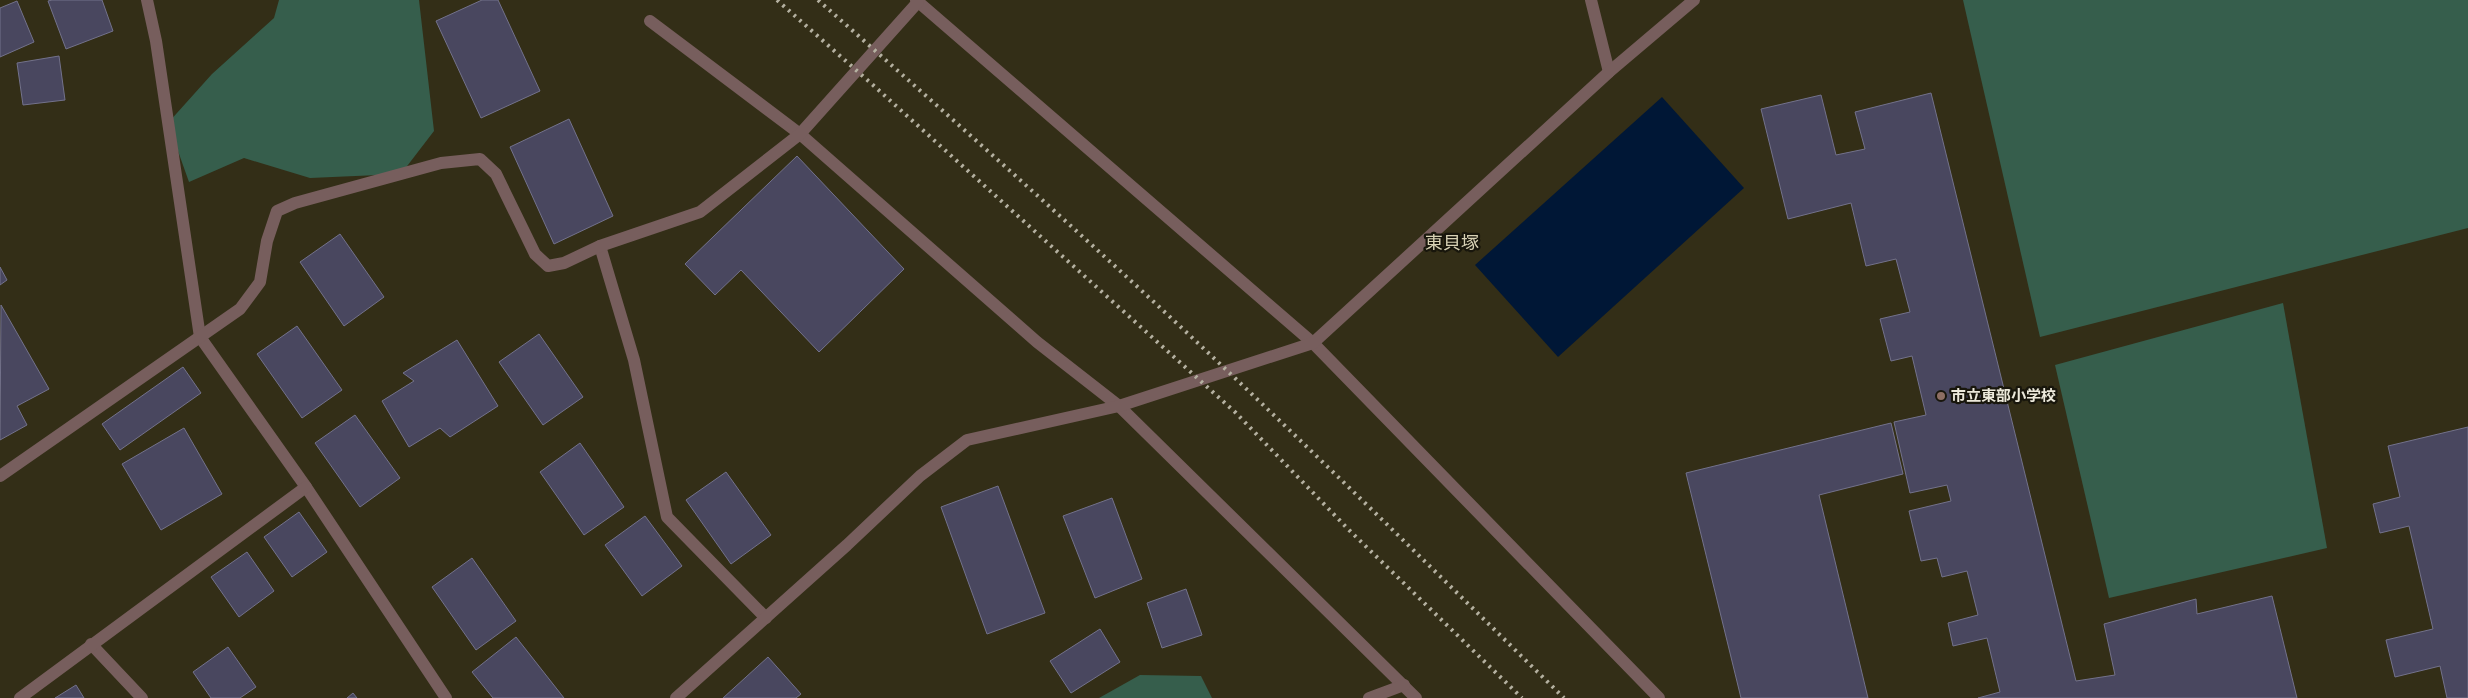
<svg xmlns="http://www.w3.org/2000/svg" width="2468" height="698" font-family="'Open Sans','Noto Sans JP',sans-serif">
<style>
.green{fill:#365e4c}
.water{fill:#001736}
.building{fill:#49475f;stroke:#73728b}
.lines{fill:none;stroke-linecap:round;stroke-linejoin:round}
.minor{stroke:#775e5d;stroke-width:12}
.rail{stroke:#b5b1a1;stroke-width:4;stroke-dasharray:2.5 5;stroke-linecap:butt}
.education-dot{fill:#8d6e63;stroke:#18160c;stroke-width:2}
.labels{text-anchor:middle;stroke-width:4.5;stroke-linejoin:round;paint-order:stroke}
.poi-label{font-size:15px;font-weight:bold;fill:#ece9db;stroke:#18160c;text-anchor:start}
.quarter-label{font-size:18px;fill:#d7d1b4;stroke:#18160c}
</style>
<rect width="100%" height="100%" fill="#332e17"/>
<g class="green">
<path d="M 279,0 L 419,0 L 434,131 L 401,174 L 310,178 L 244,158 L 189,182 L 168,123 L 212,74 L 274,18 Z"/>
<path d="M 1963,0 L 2468,0 L 2468,228 L 2040,337 Z"/>
<path d="M 2283,303 L 2327,548 L 2109,598 L 2055,365 Z"/>
<path d="M 1140,675 L 1201,676 L 1212,698 L 1099,698 Z"/>
</g>
<path class="water" d="M 1662,97 L 1744,188 L 1558,357 L 1475,265 Z"/>
<g class="building">
<path d="M 52,0 L 102,0 L 113,31 L 66,49 L 48,1 Z"/>
<path d="M 482,0 L 498,0 L 540,91 L 481,118 L 436,21 Z"/>
<path d="M 17,1 L 34,42 L 0,57 L 0,8 Z"/>
<path d="M 59,56 L 65,100 L 23,105 L 17,63 Z"/>
<path d="M 1931,93 L 2076,681 L 2115,675 L 2104,624 L 2196,599 L 2197,614 L 2272,596 L 2297,698 L 1978,698 L 2000,692 L 1987,638 L 1953,646 L 1948,623 L 1978,615 L 1967,571 L 1942,577 L 1937,558 L 1921,561 L 1909,511 L 1951,501 L 1947,485 L 1910,493 L 1894,422 L 1926,415 L 1912,356 L 1891,361 L 1880,319 L 1910,312 L 1896,259 L 1866,266 L 1851,203 L 1788,219 L 1761,109 L 1821,95 L 1836,155 L 1865,149 L 1855,112 Z"/>
<path d="M 569,119 L 613,216 L 554,244 L 510,147 Z"/>
<path d="M 797,156 L 904,269 L 819,352 L 741,270 L 715,295 L 685,264 Z"/>
<path d="M 340,234 L 384,297 L 344,326 L 300,262 Z"/>
<path d="M 0,267 L 7,280 L 0,285 Z"/>
<path d="M 1,305 L 49,389 L 17,406 L 27,425 L 0,440 Z"/>
<path d="M 297,326 L 342,390 L 302,418 L 257,354 Z"/>
<path d="M 539,334 L 583,397 L 543,425 L 499,362 Z"/>
<path d="M 457,340 L 498,406 L 450,437 L 440,428 L 409,447 L 382,401 L 414,381 L 403,373 Z"/>
<path d="M 183,367 L 201,393 L 120,450 L 102,424 Z"/>
<path d="M 355,415 L 400,478 L 360,507 L 315,443 Z"/>
<path d="M 1891,423 L 1903,474 L 1819,495 L 1868,698 L 1741,698 L 1686,473 Z"/>
<path d="M 2468,427 L 2468,698 L 2447,698 L 2440,666 L 2395,677 L 2386,640 L 2433,629 L 2409,526 L 2380,533 L 2373,504 L 2400,497 L 2388,446 Z"/>
<path d="M 184,428 L 222,494 L 161,530 L 122,464 Z"/>
<path d="M 580,443 L 624,507 L 584,535 L 540,472 Z"/>
<path d="M 726,472 L 771,535 L 731,564 L 686,500 Z"/>
<path d="M 998,486 L 1045,613 L 987,634 L 941,507 Z"/>
<path d="M 1112,498 L 1142,579 L 1095,598 L 1063,516 Z"/>
<path d="M 299,512 L 327,552 L 292,577 L 264,537 Z"/>
<path d="M 645,516 L 682,566 L 642,596 L 605,545 Z"/>
<path d="M 247,552 L 274,591 L 239,617 L 211,577 Z"/>
<path d="M 472,558 L 516,621 L 476,650 L 432,587 Z"/>
<path d="M 1186,589 L 1202,635 L 1162,648 L 1147,603 Z"/>
<path d="M 1100,629 L 1120,662 L 1071,693 L 1050,661 Z"/>
<path d="M 516,637 L 564,698 L 493,698 L 472,672 Z"/>
<path d="M 228,647 L 256,687 L 240,698 L 211,698 L 193,672 Z"/>
<path d="M 768,657 L 801,694 L 796,698 L 723,698 Z"/>
<path d="M 76,685 L 84,698 L 55,698 Z"/>
<path d="M 353,693 L 357,698 L 347,698 Z"/>
</g>
<g class="lines">
<g class="minor">
<path d="M 147,0 L 156,41 L 200,337 L 306,487 L 446,698"/>
<path d="M 916,0 L 1313,343 L 1659,698"/>
<path d="M 1591,0 L 1609,72"/>
<path d="M 650,21 L 800,134 L 1037,342 L 1119,406 L 1416,698"/>
<path d="M 600,246 L 634,360 L 667,517 L 766,618"/>
<path d="M 0,476 L 240,309 L 260,282 L 267,241 L 277,211 L 295,203 L 441,163 L 480,159 L 496,174 L 535,254 L 548,266 L 564,263 L 600,246 L 700,212 L 800,134 L 918,2"/>
<path d="M 91,644 L 142,698"/>
<path d="M 20,698 L 306,487"/>
<path d="M 676,698 L 847,545 L 920,476 L 967,440 L 1119,406 L 1313,343 L 1609,72 L 1694,0"/>
<path d="M 1369,698 L 1404,685"/>
</g>
<g class="rail">
<path d="M 777,0 L 874,86 L 1236,413 L 1349,530 L 1522,698"/>
<path d="M 818,0 C 941,109 1064,218 1184,330 C 1313,451 1438,574 1564,698"/>
</g>
</g>
<circle class="education-dot" cx="1941" cy="396" r="5"/>
<g class="labels">
<g class="poi-label">
<text x="1951" y="401">市立東部小学校</text>
</g>
<g class="quarter-label">
<text x="1452" y="249">東貝塚</text>
</g>
</g>
</svg>
